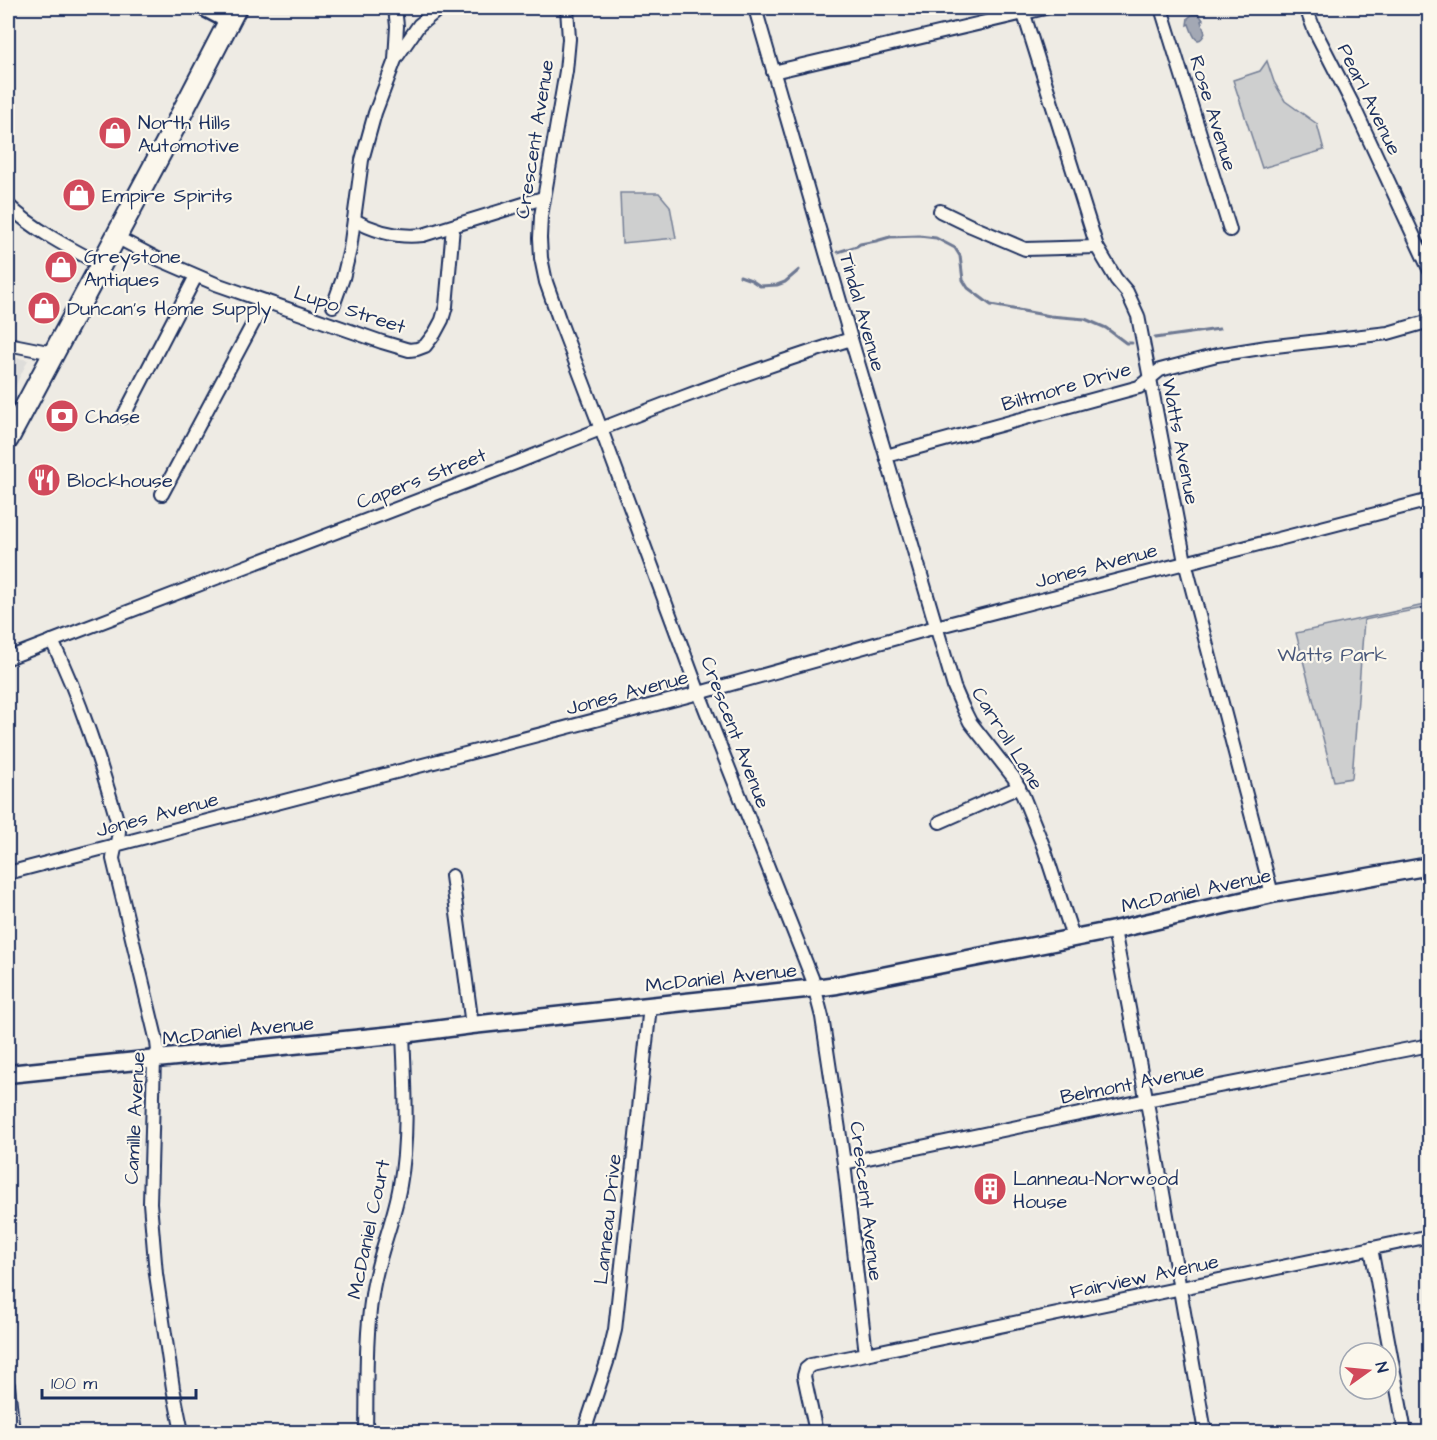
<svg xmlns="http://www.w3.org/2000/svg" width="1437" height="1440" font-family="'Architects Daughter',sans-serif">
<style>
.built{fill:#deddda}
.green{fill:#cecfcf;stroke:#747f96;stroke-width:1.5}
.water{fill:#a3a8b4;stroke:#6d7892;stroke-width:1.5}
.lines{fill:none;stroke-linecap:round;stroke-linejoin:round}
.stream{stroke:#6d7892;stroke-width:3}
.street-casing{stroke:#1b2f5e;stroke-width:16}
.secondary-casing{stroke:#1b2f5e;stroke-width:21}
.primary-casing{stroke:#1b2f5e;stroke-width:24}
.street{stroke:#fbf7ec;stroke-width:12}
.secondary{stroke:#fbf7ec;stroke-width:16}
.primary{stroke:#fbf7ec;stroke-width:20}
.labels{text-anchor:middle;stroke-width:4.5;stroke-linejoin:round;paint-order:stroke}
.street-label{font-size:20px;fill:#1b2f5e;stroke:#fbf7ec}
.poi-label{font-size:20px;fill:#1b2f5e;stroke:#fbf7ec;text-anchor:start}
.park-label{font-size:20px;fill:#48577a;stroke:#fbf7ec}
</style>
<rect width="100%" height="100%" fill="#eeebe4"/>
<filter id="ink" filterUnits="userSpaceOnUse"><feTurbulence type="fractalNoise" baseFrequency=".0167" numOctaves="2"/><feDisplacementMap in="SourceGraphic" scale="12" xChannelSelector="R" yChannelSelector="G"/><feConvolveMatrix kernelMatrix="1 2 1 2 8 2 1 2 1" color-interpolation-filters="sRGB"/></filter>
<g filter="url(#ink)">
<path class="built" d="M 8,356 L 28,360 L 8,401 Z"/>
<g class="green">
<path d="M 1267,61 L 1274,82 L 1285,101 L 1317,124 L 1324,150 L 1262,168 L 1233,80 L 1260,71 Z"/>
<path d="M 620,193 L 659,193 L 670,206 L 676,238 L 622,243 Z"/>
<path d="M 1429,604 L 1429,607 L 1364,620 L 1352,778 L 1334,781 L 1296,633 Z"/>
</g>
<path class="water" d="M 1193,14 L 1199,14 L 1203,20 L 1201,21 L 1205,33 C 1197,50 1192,32 1189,24 L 1187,25 L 1188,18 Z"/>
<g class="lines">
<g class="stream">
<path d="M 838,252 L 857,246 L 860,244 L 876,241 L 890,237 L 919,236 L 936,238 L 955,248 L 960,256 L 963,280 L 968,288 L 991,305 L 1050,316 L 1085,319 L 1106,328 L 1126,343 L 1132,343"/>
<path d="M 740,276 L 751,280 L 760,286 L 777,285 L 785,282 L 799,270"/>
<path d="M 1155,338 L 1219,329"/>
</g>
<defs>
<g id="street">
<path d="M 567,8 L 569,39 L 566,71 L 541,216 L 540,238 L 541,258 L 546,282 L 559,319 L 601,429 L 699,693 L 812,978 L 822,1017 L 844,1163 L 866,1354 L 811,1365 L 806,1369 L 804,1376 L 816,1432"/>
<path d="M 755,8 L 851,339 L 886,456 L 954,687 L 963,708 L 970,722 L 1014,778 L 1023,796 L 1044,848 L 1073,937"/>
<path d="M 1022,8 L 1097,247 L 1116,279 L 1127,292 L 1138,316 L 1185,562 L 1272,894"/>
<path d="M 1161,8 L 1230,230"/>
<path d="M 1309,8 L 1309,16 L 1314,29 L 1352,103 L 1430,271"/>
<path d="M 396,58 L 419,25 L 440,8"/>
<path d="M 773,72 L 1045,8"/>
<path d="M 8,205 C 31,228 71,249 100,264"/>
<path d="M 940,211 L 971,226 L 1025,249 L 1097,247"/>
<path d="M 354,220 C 376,232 399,238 423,235 L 543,198"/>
<path d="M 116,237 L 158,259 L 216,284 L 382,342 L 409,350 L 417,349 L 425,346 L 435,333 L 442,320 L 446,306 L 453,227"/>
<path d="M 333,306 L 343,278 L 350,249 L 362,160 L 375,113 L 395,60 L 397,26 L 395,8"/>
<path d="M 8,344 L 53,353"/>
<path d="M 123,417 L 196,276"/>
<path d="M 886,456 L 1139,387 L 1160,370 L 1217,355 L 1267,347 L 1388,333 L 1430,321"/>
<path d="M 162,494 L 265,301"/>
<path d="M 52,641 C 81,700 101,764 119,827 C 120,838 114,848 113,859 L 157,1042 L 158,1051 L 154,1059 L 150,1203 L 156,1274 L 173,1388 L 182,1432"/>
<path d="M 8,658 L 518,462 C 627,418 738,374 851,339"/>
<path d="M 940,822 L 1019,787"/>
<path d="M 8,873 L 699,693 L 936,627 L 1430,500"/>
<path d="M 452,876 L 472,1025"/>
<path d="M 1114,930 L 1149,1113 L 1205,1432"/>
<path d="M 844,1163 L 1147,1100 L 1430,1045"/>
<path d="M 1371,1248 L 1405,1432"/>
<path d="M 866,1354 L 1430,1236"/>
<path d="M 8,1385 L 13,1432"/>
<path d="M 366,1432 C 367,1387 365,1340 372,1295 C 377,1257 394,1222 400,1185 C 409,1136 405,1083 403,1034"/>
<path d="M 584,1432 L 607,1362 L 615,1330 L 650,1006"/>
</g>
<g id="secondary">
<path d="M 205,8 L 230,21"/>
<path d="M 8,1074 L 403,1034 L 472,1025 L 815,988 L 837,985 L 1114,930 L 1272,894 L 1430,866"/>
</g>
<path id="primary" d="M 8,439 L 173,130 L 236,8"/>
</defs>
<use href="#street" class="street-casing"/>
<use href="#secondary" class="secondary-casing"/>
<use href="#primary" class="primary-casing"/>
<use href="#street" class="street"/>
<use href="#secondary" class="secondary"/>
<use href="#primary" class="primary"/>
</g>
</g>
<defs>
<symbol id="shop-disc" viewBox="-11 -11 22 22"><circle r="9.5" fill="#d1495b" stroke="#fbf7ec"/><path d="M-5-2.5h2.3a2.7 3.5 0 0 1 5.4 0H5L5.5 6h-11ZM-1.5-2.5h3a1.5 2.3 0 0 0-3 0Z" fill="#fff"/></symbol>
<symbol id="bank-disc" viewBox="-11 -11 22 22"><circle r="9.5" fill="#d1495b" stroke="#fbf7ec"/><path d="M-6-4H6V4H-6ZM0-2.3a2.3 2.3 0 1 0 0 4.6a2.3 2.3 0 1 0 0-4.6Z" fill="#fff"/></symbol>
<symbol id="restaurant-disc" viewBox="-11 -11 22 22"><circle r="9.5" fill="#d1495b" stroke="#fbf7ec"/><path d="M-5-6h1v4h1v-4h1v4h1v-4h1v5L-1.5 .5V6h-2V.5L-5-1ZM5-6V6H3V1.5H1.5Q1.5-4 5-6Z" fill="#fff"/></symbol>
<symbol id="building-disc" viewBox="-11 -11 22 22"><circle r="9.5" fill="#d1495b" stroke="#fbf7ec"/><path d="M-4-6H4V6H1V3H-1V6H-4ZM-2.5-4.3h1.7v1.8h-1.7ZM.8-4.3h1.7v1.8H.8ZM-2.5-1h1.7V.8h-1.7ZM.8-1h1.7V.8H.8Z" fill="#fff"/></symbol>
</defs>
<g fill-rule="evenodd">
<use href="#shop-disc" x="96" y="114" width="38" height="38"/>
<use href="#shop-disc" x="60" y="176" width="38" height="38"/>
<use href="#shop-disc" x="42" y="248" width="38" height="38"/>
<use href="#shop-disc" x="25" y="289" width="38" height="38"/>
<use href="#bank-disc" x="43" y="397" width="38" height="38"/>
<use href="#restaurant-disc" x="25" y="461" width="38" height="38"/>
<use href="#building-disc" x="971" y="1170" width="38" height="38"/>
</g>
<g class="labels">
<g class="street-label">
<text transform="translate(1370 99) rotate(64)" y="7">Pearl Avenue</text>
<text transform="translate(1214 113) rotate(73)" y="7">Rose Avenue</text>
<text transform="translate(534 139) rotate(-81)" y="7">Crescent Avenue</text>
<text transform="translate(350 309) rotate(18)" y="7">Lupo Street</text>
<text transform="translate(863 312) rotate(74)" y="7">Tindal Avenue</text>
<text transform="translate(1066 386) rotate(-16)" y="7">Biltmore Drive</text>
<text transform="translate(1181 441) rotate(79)" y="7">Watts Avenue</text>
<text transform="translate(421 478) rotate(-21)" y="7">Capers Street</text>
<text transform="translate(1096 565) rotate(-15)" y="7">Jones Avenue</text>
<text transform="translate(627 692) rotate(-15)" y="7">Jones Avenue</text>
<text transform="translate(736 732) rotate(69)" y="7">Crescent Avenue</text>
<text transform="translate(1008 738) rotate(58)" y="7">Carroll Lane</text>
<text transform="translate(157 814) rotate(-15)" y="7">Jones Avenue</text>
<text transform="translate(1196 890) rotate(-12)" y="7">McDaniel Avenue</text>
<text transform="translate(721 977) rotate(-6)" y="7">McDaniel Avenue</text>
<text transform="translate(238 1030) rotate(-6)" y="7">McDaniel Avenue</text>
<text transform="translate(1132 1083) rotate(-11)" y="7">Belmont Avenue</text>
<text transform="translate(134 1118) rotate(-87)" y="7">Camille Avenue</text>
<text transform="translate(867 1201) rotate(83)" y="7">Crescent Avenue</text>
<text transform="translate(607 1219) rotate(-84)" y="7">Lanneau Drive</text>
<text transform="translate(368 1229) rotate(-78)" y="7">McDaniel Court</text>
<text transform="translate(1144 1276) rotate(-12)" y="7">Fairview Avenue</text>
</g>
<g class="poi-label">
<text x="138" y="129">North Hills<tspan x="138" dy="23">Automotive</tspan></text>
<text x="102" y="202">Empire Spirits</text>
<text x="84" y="263">Greystone<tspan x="84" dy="23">Antiques</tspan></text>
<text x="67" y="315">Duncan's Home Supply</text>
<text x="85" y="423">Chase</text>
<text x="67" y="487">Blockhouse</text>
<text x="1013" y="1185">Lanneau-Norwood<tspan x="1013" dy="23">House</tspan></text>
</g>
<g class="park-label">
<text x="1332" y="661">Watts Park</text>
</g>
</g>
<rect width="1437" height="1440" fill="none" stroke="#fbf7ec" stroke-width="30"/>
<rect x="15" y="15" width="1407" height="1410" fill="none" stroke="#1b2f5e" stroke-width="2" filter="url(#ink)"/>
<g transform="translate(1368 1371) rotate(75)"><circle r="28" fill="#fbf7ec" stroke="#a1a7b3" stroke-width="1.5"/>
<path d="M0-4.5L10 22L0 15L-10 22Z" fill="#d1495b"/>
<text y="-9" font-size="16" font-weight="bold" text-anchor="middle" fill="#1b2f5e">N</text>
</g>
<path d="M42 1389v9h154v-9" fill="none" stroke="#1b2f5e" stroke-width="3"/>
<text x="51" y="1389" font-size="18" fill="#1b2f5e" stroke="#fbf7ec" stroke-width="4.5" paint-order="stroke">100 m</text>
</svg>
